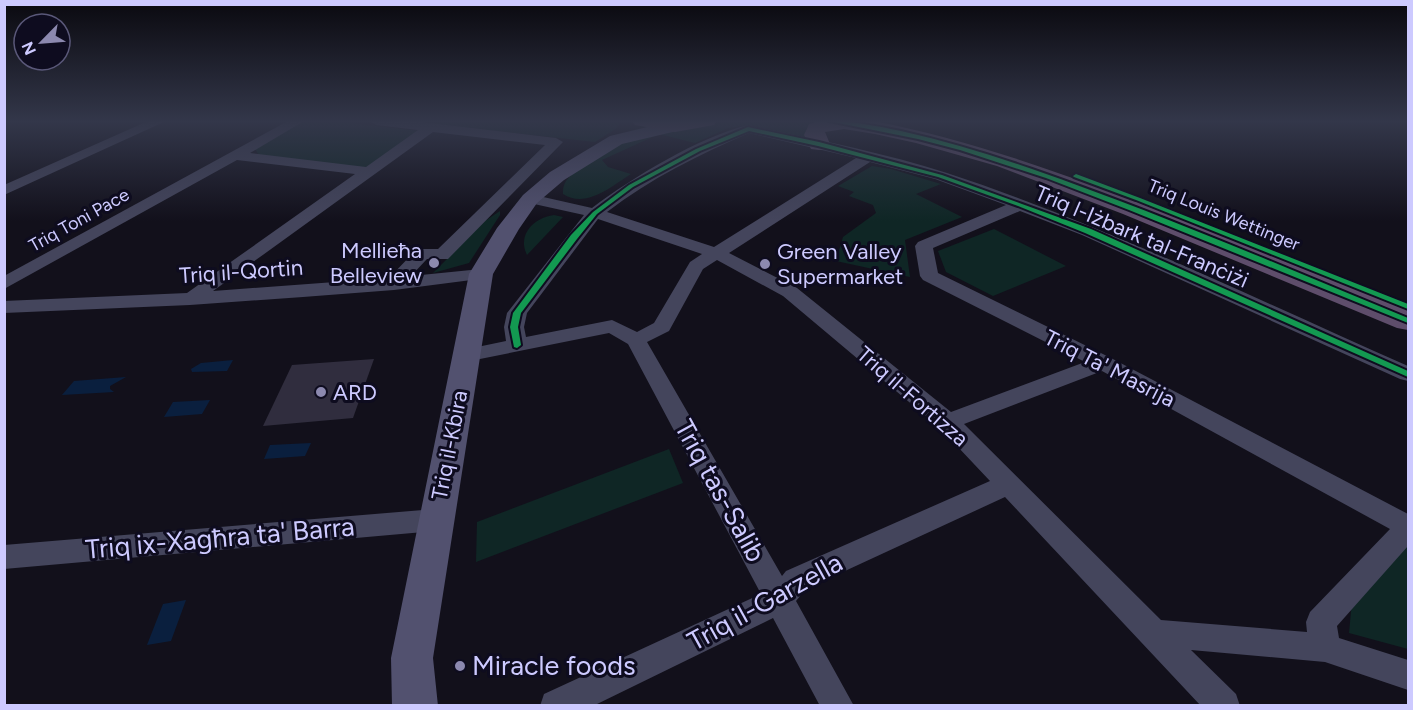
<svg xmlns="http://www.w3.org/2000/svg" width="1413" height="710" font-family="Figtree,sans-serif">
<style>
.green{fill:#0f2625}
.water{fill:#0a1f3e}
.building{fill:#302d3e}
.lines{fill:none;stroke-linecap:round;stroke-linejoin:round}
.minor{fill:#44455c;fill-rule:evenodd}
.secondary{fill:#52516f;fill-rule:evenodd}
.trunk{fill:#5e4d6b;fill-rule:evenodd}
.cycleway-casing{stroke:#0e0c1f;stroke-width:4}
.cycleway{fill:#139951;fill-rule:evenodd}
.poi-dot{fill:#8c89af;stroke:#0e0c1f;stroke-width:2}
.labels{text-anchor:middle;stroke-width:6;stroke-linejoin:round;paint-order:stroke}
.far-street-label{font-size:18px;fill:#cdcaff;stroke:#0e0c1f}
.street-label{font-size:22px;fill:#cdcaff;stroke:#0e0c1f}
.poi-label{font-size:22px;fill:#cdcaff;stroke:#0e0c1f;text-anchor:start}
.near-street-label{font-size:27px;fill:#cdcaff;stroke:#0e0c1f}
.near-poi-label{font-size:27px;fill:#cdcaff;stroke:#0e0c1f;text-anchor:start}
</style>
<rect width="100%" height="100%" fill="#12101b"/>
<g class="green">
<path d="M 303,121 L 333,121 L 419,131 L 366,168 L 259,155 L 255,149 Z"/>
<path d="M 440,121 L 621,121 L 617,128 L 595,142 L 436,124 Z"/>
<path d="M 733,121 L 817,122 L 806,129 L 805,137 L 750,125 L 728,128 L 695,143 L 659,134 L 602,160 L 608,167 L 631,174 C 612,186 586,209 563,194 C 562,180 572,174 583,166 C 633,130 674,130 733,121 Z"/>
<path d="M 872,166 L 891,169 L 941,184 L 916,194 L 962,217 L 905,240 L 910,277 L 836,261 L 843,237 L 876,213 L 873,205 L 849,196 L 854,192 L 838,186 Z"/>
<path d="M 500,211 L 500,215 L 469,263 L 433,273 L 485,221 Z"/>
<path d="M 554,215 L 563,217 L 527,255 C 517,235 533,218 554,215 Z"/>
<path d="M 994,229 L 1066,266 L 993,296 L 946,272 L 938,251 Z"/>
<path d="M 669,449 L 683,483 L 476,562 L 477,522 Z"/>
<path d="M 1404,541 L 1408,544 L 1408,649 L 1349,633 L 1352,601 Z"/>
</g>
<g class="water">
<path d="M 233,360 L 227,371 L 192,372 L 191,369 L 201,363 Z"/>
<path d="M 126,377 L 110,386 L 110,389 L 114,392 L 62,395 L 74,381 Z"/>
<path d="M 210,400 L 202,414 L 164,417 L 173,402 Z"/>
<path d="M 311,443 L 305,456 L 264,459 L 270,445 Z"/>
<path d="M 186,600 L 171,641 L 147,645 L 163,604 Z"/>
</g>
<path class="building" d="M 374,359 L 353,418 L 263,426 L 292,365 Z"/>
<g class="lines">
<g class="minor">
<path d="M 148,121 L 166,121 L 4,195 L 4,185 Z"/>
<path d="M 288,121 L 304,121 L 250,153 L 366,167 L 418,130 L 376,125 L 370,121 L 413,121 L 556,138 L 563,142 L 448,259 L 427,259 L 411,276 L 481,269 L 487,270 L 490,274 L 487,278 L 394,290 L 303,297 L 190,305 L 4,313 L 4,301 L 187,293 L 355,174 L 237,160 L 4,289 L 4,276 ZM 433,132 L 545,145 L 438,249 L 417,249 L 389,278 L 213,291 Z"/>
<path d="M 748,125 C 814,139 882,152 947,173 C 1105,225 1256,299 1408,366 L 1408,381 L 1400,379 L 1082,235 L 1020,211 L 933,248 L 938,273 L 1111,358 L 1408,514 L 1408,546 L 1337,626 L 1339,638 L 1408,660 L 1408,690 L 1325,662 L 1191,650 L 1236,694 L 1240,706 L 1201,706 L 1005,497 L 806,589 L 796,601 L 854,706 L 820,706 L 773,618 L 593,706 L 540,706 L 544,694 L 761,594 L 628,344 L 609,333 L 465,362 L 458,361 L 454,356 L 458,351 L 506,341 L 504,327 L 507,313 L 584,215 L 525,202 L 522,199 L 525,196 L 530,194 L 592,208 C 633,177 699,137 748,125 ZM 749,133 L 856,158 L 714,247 L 607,212 C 651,178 699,155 749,133 ZM 870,162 L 935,179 L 1006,205 L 918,242 L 915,246 L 920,276 L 923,280 L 1085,362 L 951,412 L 797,288 L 729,253 ZM 598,219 L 702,254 L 690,262 L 654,323 L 637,332 L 612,320 L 526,337 L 524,327 L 527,313 ZM 717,260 L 783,296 L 940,428 L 990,481 L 786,571 L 782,576 L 647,342 L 669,331 L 703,269 ZM 1102,371 L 1390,529 L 1310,612 L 1306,622 L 1307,632 L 1161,620 L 964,424 Z"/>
<path d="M 435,509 L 444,513 L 448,520 L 444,527 L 435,531 L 4,569 L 4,545 Z"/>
</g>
<path class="secondary" d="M 672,121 L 681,122 L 684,126 L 681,130 L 622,144 L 564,180 L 537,203 L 519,229 L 493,274 L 433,658 L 438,706 L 392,706 L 391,658 L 469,274 L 497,228 L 523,195 L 550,172 L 610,136 Z"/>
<g class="trunk">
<path d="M 632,121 L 717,121 L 714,125 L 675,132 L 635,125 Z"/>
<path d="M 874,121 C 985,143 1089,183 1194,224 C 1265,253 1337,281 1408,310 L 1408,330 L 1397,328 L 1123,214 L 997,166 L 916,143 L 875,134 L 844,129 L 825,132 L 830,144 L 827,149 L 819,150 L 811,149 L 804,135 L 809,124 L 816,122 Z"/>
</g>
<defs>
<g id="cycleway">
<path d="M 829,121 C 853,121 877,126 901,131 C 945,141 989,154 1032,169 C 1159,213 1284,267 1408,318 L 1408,323 L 1129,210 L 1046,178 L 960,150 L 918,139 Z"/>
<path d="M 748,127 L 819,142 L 942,175 L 1022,204 L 1091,229 L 1408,371 L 1408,377 L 1085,233 L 1018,206 L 938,177 L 818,146 L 749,131 L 700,151 L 633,187 L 597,214 L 577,239 L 521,313 L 518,327 L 521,345 L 517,348 L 514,347 L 510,327 L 513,313 L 571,235 L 593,212 L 629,185 L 696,149 Z"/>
<path d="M 1076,174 L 1140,198 L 1408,304 L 1408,309 L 1136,200 L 1074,177 L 1073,176 Z"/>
</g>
</defs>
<use href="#cycleway" class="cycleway-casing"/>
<use href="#cycleway" class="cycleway"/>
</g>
<linearGradient id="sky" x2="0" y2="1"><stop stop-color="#0a090f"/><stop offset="0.55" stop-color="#33374a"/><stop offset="1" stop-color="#33374a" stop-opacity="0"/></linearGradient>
<rect width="1413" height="221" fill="url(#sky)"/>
<g class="poi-dot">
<circle cx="434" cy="263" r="6"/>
<circle cx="765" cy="264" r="6"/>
<circle cx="321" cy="392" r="6"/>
<circle cx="460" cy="666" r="6"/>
</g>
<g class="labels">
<g class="far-street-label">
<text transform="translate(1224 215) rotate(22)" y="6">Triq Louis Wettinger</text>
<text transform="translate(79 220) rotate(-29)" y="6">Triq Toni Pace</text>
</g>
<g class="street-label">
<text transform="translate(1142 236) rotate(23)" y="8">Triq l-Iżbark tal-Franċiżi</text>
<text transform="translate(241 271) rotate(-4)" y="8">Triq il-Qortin</text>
<text transform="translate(1110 368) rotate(27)" y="8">Triq Ta' Masrija</text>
<text transform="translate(913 396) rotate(41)" y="8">Triq il-Fortizza</text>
<text transform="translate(449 445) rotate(-79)" y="8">Triq il-Kbira</text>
</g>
<g class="poi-label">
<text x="422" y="258" text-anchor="end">Mellieħa<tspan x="422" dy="25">Belleview</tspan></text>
<text x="777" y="259">Green Valley<tspan x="777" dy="25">Supermarket</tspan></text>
<text x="333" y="400">ARD</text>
</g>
<g class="near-street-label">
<text transform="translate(720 491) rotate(61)" y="9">Triq tas-Salib</text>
<text transform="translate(220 538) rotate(-5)" y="9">Triq ix-Xagħra ta' Barra</text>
<text transform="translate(765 602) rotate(-29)" y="9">Triq il-Garzella</text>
</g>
<g class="near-poi-label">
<text x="472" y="675">Miracle foods</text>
</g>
</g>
<rect width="1413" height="710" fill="none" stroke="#cdcaff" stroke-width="12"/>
<g transform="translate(42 42) rotate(245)"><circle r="28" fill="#0e0c1f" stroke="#5a5879" stroke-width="1.5"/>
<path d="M0-4.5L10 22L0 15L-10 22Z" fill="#8c89af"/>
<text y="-9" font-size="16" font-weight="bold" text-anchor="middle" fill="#cdcaff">N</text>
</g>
</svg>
